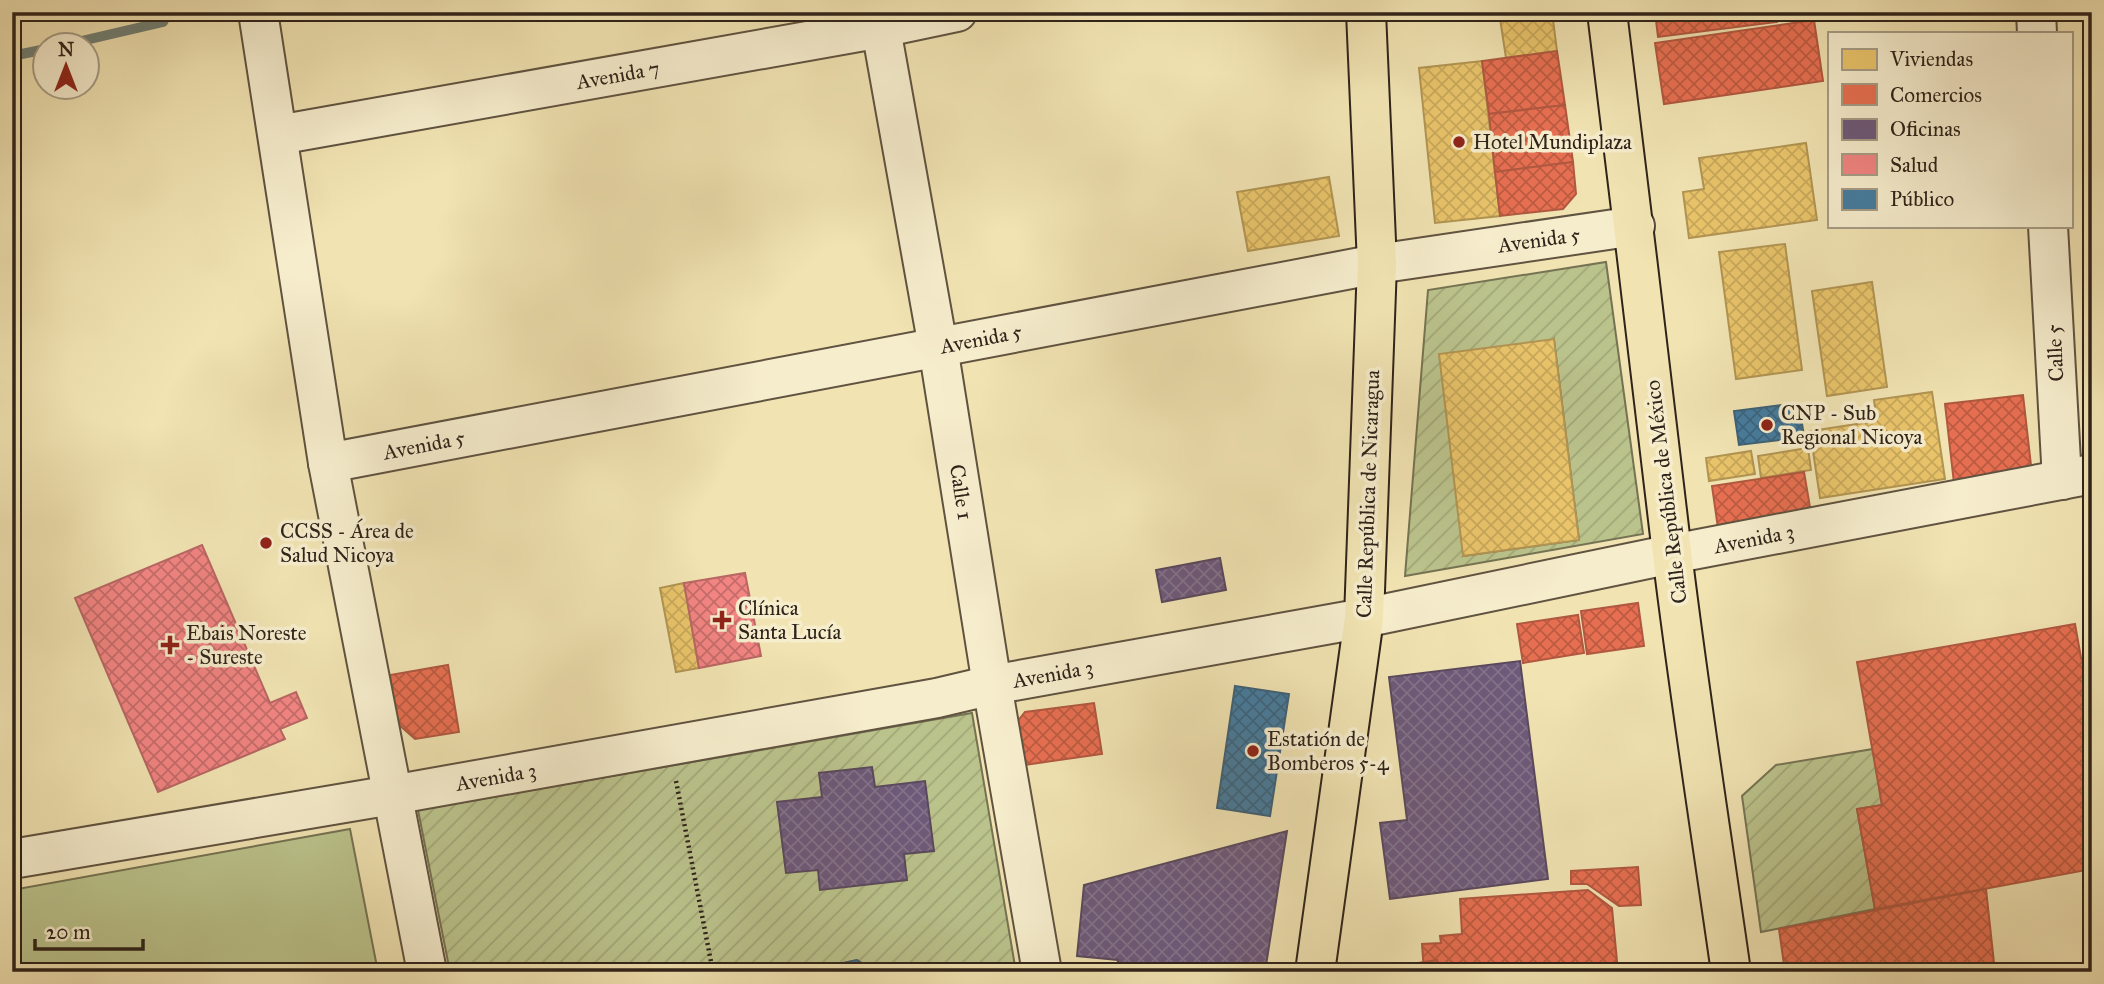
<svg xmlns="http://www.w3.org/2000/svg" width="2104" height="984" font-family="'IM FELL Great Primer',serif">
<style>
.grass{fill:#bbc38c;stroke:#757353;stroke-width:2}
.garden{fill:url(#garden-furrows);stroke:#757353;stroke-width:2;fill-rule:evenodd}
.homes{fill:url(#homes-cross-hatch);stroke:#b19452;stroke-width:2}
.shops{fill:url(#shops-cross-hatch);stroke:#b05840;stroke-width:2}
.offices{fill:url(#offices-cross-hatch);stroke:#5a495d;stroke-width:2}
.health{fill:url(#health-cross-hatch);stroke:#b86763;stroke-width:2}
.public{fill:url(#public-cross-hatch);stroke:#3e6176;stroke-width:2}
.lines{fill:none;stroke-linecap:round;stroke-linejoin:round}
.stream{stroke:#707f75;stroke-width:10}
.minor-casing{stroke:#605340;stroke-width:42}
.major-casing{stroke:#2f231a;stroke-width:42}
.path{stroke:#2f231a;stroke-width:4.5;stroke-dasharray:2 3.5;stroke-linecap:butt}
.minor{stroke:#f6edcd;stroke-width:38}
.major{stroke:#f1e3b2;stroke-width:38}
.poi-dot{fill:#8f2418;stroke:#f6edcd;stroke-width:2.5}
.labels{text-anchor:middle;stroke-width:7;stroke-linejoin:round;paint-order:stroke}
.street-label{font-size:21px;fill:#2f231a;stroke:#f6edcd}
.poi-label{font-size:21px;fill:#2f231a;stroke:#f6edcd;text-anchor:start}
</style>
<defs>
<pattern id="garden-furrows" width="10" height="10" patternUnits="userSpaceOnUse" patternTransform="scale(1.75)"><rect width="10" height="10" fill="#bbc38c"/><path d="M-1 1l2-2M0 10L10 0M9 11l2-2" fill="none" stroke="#a1a778"/></pattern>
<pattern id="homes-cross-hatch" width="8" height="8" patternUnits="userSpaceOnUse" patternTransform="scale(1.75)"><rect width="8" height="8" fill="#e9c46a"/><path d="M0 0l8 8M0 8l8-8" fill="none" stroke="#c8a85b"/></pattern>
<pattern id="shops-cross-hatch" width="8" height="8" patternUnits="userSpaceOnUse" patternTransform="scale(1.75)"><rect width="8" height="8" fill="#e76f51"/><path d="M0 0l8 8M0 8l8-8" fill="none" stroke="#bc5b42"/></pattern>
<pattern id="offices-cross-hatch" width="8" height="8" patternUnits="userSpaceOnUse" patternTransform="scale(1.75)"><rect width="8" height="8" fill="#6d597a"/><path d="M0 0l8 8M0 8l8-8" fill="none" stroke="#82728a"/></pattern>
<pattern id="health-cross-hatch" width="8" height="8" patternUnits="userSpaceOnUse" patternTransform="scale(1.75)"><rect width="8" height="8" fill="#f28482"/><path d="M0 0l8 8M0 8l8-8" fill="none" stroke="#c46c6a"/></pattern>
<pattern id="public-cross-hatch" width="8" height="8" patternUnits="userSpaceOnUse" patternTransform="scale(1.75)"><rect width="8" height="8" fill="#457b9d"/><path d="M0 0l8 8M0 8l8-8" fill="none" stroke="#3a647f"/></pattern>
</defs>
<rect width="100%" height="100%" fill="#f1e3b2"/>
<filter id="stains"><feTurbulence type="fractalNoise" baseFrequency=".00286" numOctaves="4"/><feColorMatrix values="0 0 0 0 .2 0 0 0 0 .09 0 0 0 0 .02 0 0 0 .5 -.17"/></filter>
<radialGradient id="worn" r=".72"><stop offset=".6" stop-color="#630" stop-opacity="0"/><stop offset="1" stop-color="#630" stop-opacity=".3"/></radialGradient>
<path class="grass" d="M 350,829 L 378,972 L 12,972 L 12,890 Z"/>
<g class="garden">
<path d="M 1606,262 L 1643,534 L 1405,576 L 1428,290 ZM 1554,340 L 1579,540 L 1463,556 Z"/>
<path d="M 972,713 L 1016,972 L 875,972 L 857,960 L 801,972 L 450,972 L 418,810 Z"/>
<path d="M 1873,749 L 1882,805 L 1857,809 L 1875,909 L 1761,932 L 1742,796 L 1776,765 Z"/>
</g>
<g class="homes">
<path d="M 1499,12 L 1552,12 L 1557,51 L 1506,58 Z"/>
<path d="M 1482,61 L 1500,216 L 1435,223 L 1419,68 Z"/>
<path d="M 1806,143 L 1817,220 L 1689,238 L 1683,192 L 1704,189 L 1699,158 Z"/>
<path d="M 1329,177 L 1339,236 L 1248,251 L 1237,192 Z"/>
<path d="M 1785,244 L 1802,370 L 1736,379 L 1719,252 Z"/>
<path d="M 1872,282 L 1887,387 L 1827,396 L 1812,291 Z"/>
<path d="M 1554,339 L 1579,540 L 1463,556 L 1439,354 Z"/>
<path d="M 1932,392 L 1945,479 L 1820,498 L 1810,431 L 1877,421 L 1874,400 Z"/>
<path d="M 1808,448 L 1811,470 L 1761,478 L 1758,456 Z"/>
<path d="M 1751,451 L 1755,474 L 1709,481 L 1706,458 Z"/>
<path d="M 684,583 L 699,668 L 676,672 L 660,588 Z"/>
</g>
<g class="shops">
<path d="M 1655,12 L 1775,12 L 1777,22 L 1658,37 Z"/>
<path d="M 1814,20 L 1823,81 L 1664,104 L 1655,43 Z"/>
<path d="M 1557,51 L 1565,105 L 1489,114 L 1482,61 Z"/>
<path d="M 1565,105 L 1573,162 L 1495,172 L 1489,114 Z"/>
<path d="M 1573,162 L 1576,194 L 1563,209 L 1500,216 L 1495,172 Z"/>
<path d="M 2023,395 L 2033,483 L 1955,492 L 1945,404 Z"/>
<path d="M 1804,472 L 1811,513 L 1718,528 L 1712,486 Z"/>
<path d="M 1638,603 L 1644,646 L 1587,654 L 1581,611 Z"/>
<path d="M 1578,615 L 1584,653 L 1523,663 L 1517,624 Z"/>
<path d="M 2075,624 L 2081,658 L 2092,670 L 2092,789 L 2087,790 L 2092,819 L 2092,869 L 1875,909 L 1857,809 L 1882,805 L 1857,662 Z"/>
<path d="M 448,665 L 459,732 L 415,739 L 398,724 L 390,675 Z"/>
<path d="M 1094,703 L 1102,754 L 1024,765 L 1017,722 L 1025,712 Z"/>
<path d="M 1638,867 L 1641,905 L 1619,906 L 1587,884 L 1571,884 L 1571,871 Z"/>
<path d="M 1986,889 L 1995,972 L 1785,972 L 1779,929 Z"/>
<path d="M 1588,890 L 1612,908 L 1618,972 L 1424,972 L 1422,944 L 1441,943 L 1440,936 L 1462,934 L 1460,899 Z"/>
<path d="M 1437,960 L 1439,972 L 1363,972 Z"/>
</g>
<g class="offices">
<path d="M 1220,558 L 1226,590 L 1162,602 L 1156,570 Z"/>
<path d="M 1520,661 L 1548,879 L 1390,899 L 1380,823 L 1407,820 L 1389,677 Z"/>
<path d="M 872,767 L 875,787 L 925,781 L 934,851 L 904,854 L 907,880 L 820,890 L 818,870 L 786,873 L 777,802 L 822,797 L 819,773 Z"/>
<path d="M 1287,831 L 1265,972 L 1117,972 L 1118,960 L 1077,956 L 1084,885 Z"/>
</g>
<g class="health">
<path d="M 202,545 L 270,703 L 296,692 L 307,718 L 280,729 L 285,739 L 158,792 L 75,598 Z"/>
<path d="M 745,573 L 761,656 L 699,668 L 684,583 Z"/>
</g>
<g class="public">
<path d="M 1799,403 L 1804,437 L 1739,445 L 1734,411 Z"/>
<path d="M 1235,686 L 1289,694 L 1270,816 L 1217,808 Z"/>
<path d="M 857,960 L 875,972 L 801,972 Z"/>
</g>
<g class="lines">
<g class="stream">
<path d="M 60,46 L 163,22 L 168,12"/>
<path d="M 12,56 L 46,49"/>
</g>
<defs>
<g id="minor">
<path d="M 258,12 L 328,463 L 427,972"/>
<path d="M 878,12 L 938,347 L 992,685 L 1042,972"/>
<path d="M 2036,12 L 2037,33"/>
<path d="M 278,135 L 881,28 L 957,12"/>
<path d="M 2048,226 L 2062,480"/>
<path d="M 328,463 L 1377,264 L 1635,226"/>
<path d="M 12,859 L 392,795 L 937,698 L 992,685 L 1364,618 L 1672,554 L 2092,474"/>
</g>
<g id="major">
<path d="M 1607,12 C 1630,192 1650,373 1672,553 C 1689,693 1711,832 1731,972"/>
<path d="M 1315,972 L 1364,618 L 1377,264 L 1366,12"/>
</g>
</defs>
<use href="#minor" class="minor-casing"/>
<use href="#major" class="major-casing"/>
<path class="path" d="M 676,781 L 713,972"/>
<use href="#minor" class="minor"/>
<use href="#major" class="major"/>
</g>
<g class="poi-dot">
<circle cx="1459" cy="142" r="7"/>
<circle cx="1767" cy="425" r="7"/>
<circle cx="266" cy="543" r="7"/>
<path d="M718.5 609.5h7v7h7v7h-7v7h-7v-7h-7v-7h7z"/>
<path d="M166.5 634.5h7v7h7v7h-7v7h-7v-7h-7v-7h7z"/>
<circle cx="1253" cy="751" r="7"/>
</g>
<g class="labels">
<g class="street-label">
<text transform="translate(618 75) rotate(-10)" y="7">Avenida 7</text>
<text transform="translate(1539 240) rotate(-8)" y="7">Avenida 5</text>
<text transform="translate(981 339) rotate(-11)" y="7">Avenida 5</text>
<text transform="translate(2055 353) rotate(-93)" y="7">Calle 5</text>
<text transform="translate(424 445) rotate(-11)" y="7">Avenida 5</text>
<text transform="translate(961 492) rotate(81)" y="7">Calle 1</text>
<text transform="translate(1666 492) rotate(-97)" y="7">Calle República de México</text>
<text transform="translate(1368 494) rotate(-88)" y="7">Calle República de Nicaragua</text>
<text transform="translate(1754 539) rotate(-11)" y="7">Avenida 3</text>
<text transform="translate(1053 674) rotate(-10)" y="7">Avenida 3</text>
<text transform="translate(496 777) rotate(-10)" y="7">Avenida 3</text>
</g>
<g class="poi-label">
<text x="1473" y="149">Hotel Mundiplaza</text>
<text x="1781" y="420">CNP - Sub<tspan x="1781" dy="24">Regional Nicoya</tspan></text>
<text x="280" y="538">CCSS - Área de<tspan x="280" dy="24">Salud Nicoya</tspan></text>
<text x="738" y="615">Clínica<tspan x="738" dy="24">Santa Lucía</tspan></text>
<text x="186" y="640">Ebais Noreste<tspan x="186" dy="24">- Sureste</tspan></text>
<text x="1267" y="746">Estatión de<tspan x="1267" dy="24">Bomberos 5-4</tspan></text>
</g>
</g>
<rect width="2104" height="984" fill="none" stroke="#f1e3b2" stroke-width="42"/>
<rect x="14" y="14" width="2076" height="956" fill="none" stroke="#2f231a" stroke-width="3.5"/>
<rect x="21" y="21" width="2062" height="942" fill="none" stroke="#2f231a" stroke-width="2"/>
<rect x="1828" y="32" width="245" height="196" fill="#f6edcd" stroke="#a69c85" stroke-width="2"/>
<rect x="1842" y="49" width="35" height="21" fill="#e9c46a" stroke="#a69c85" stroke-width="2"/>
<text x="1890" y="66" font-size="21" fill="#2f231a">Viviendas</text>
<rect x="1842" y="84" width="35" height="21" fill="#e76f51" stroke="#a69c85" stroke-width="2"/>
<text x="1890" y="102" font-size="21" fill="#2f231a">Comercios</text>
<rect x="1842" y="119" width="35" height="21" fill="#6d597a" stroke="#a69c85" stroke-width="2"/>
<text x="1890" y="136" font-size="21" fill="#2f231a">Oficinas</text>
<rect x="1842" y="154" width="35" height="21" fill="#f28482" stroke="#a69c85" stroke-width="2"/>
<text x="1890" y="172" font-size="21" fill="#2f231a">Salud</text>
<rect x="1842" y="189" width="35" height="21" fill="#457b9d" stroke="#a69c85" stroke-width="2"/>
<text x="1890" y="206" font-size="21" fill="#2f231a">Público</text>
<g transform="translate(66 66)"><circle r="33" fill="#f6edcd" stroke="#a69c85" stroke-width="2"/>
<path d="M0-5L12 26L0 18L-12 26Z" fill="#8f2418"/>
<text y="-10" font-size="19" font-weight="bold" text-anchor="middle" fill="#2f231a">N</text>
</g>
<path d="M35 939v10h108v-10" fill="none" stroke="#2f231a" stroke-width="3.5"/>
<text x="46" y="939" font-size="21" fill="#2f231a" stroke="#f6edcd" stroke-width="5" paint-order="stroke">20 m</text>
<rect width="100%" height="100%" filter="url(#stains)"/>
<rect width="100%" height="100%" fill="url(#worn)"/>
</svg>
